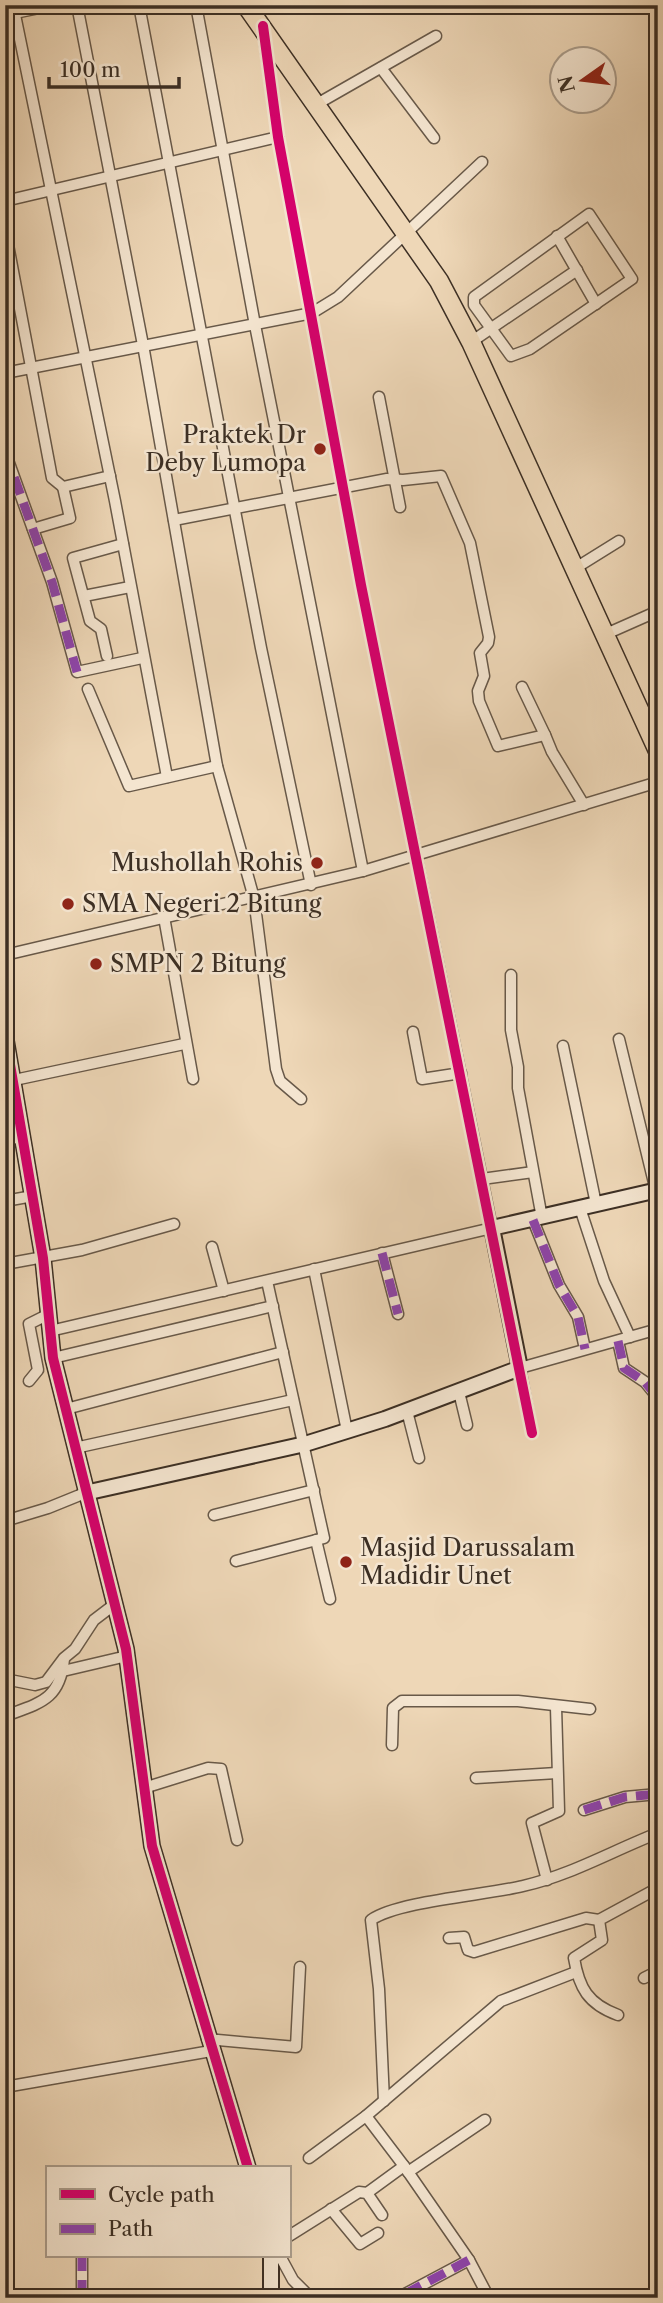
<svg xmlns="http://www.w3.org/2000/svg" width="663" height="2303" font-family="'Libre Caslon Text',serif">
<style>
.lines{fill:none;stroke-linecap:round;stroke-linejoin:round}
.street-casing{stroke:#685949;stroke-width:13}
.secondary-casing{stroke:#3c2f24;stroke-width:18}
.highway-casing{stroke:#3c2f24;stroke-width:21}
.street{stroke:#f4e5d0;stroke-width:10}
.secondary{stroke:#f4e5d0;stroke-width:14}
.highway{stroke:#eed7b7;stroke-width:18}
.quiet{stroke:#8e44ad;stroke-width:9;stroke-dasharray:18 9;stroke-linecap:butt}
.cycleway-casing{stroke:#f4e5d0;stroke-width:15}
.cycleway{stroke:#d6006c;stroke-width:10}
.poi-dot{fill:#8f2418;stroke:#f4e5d0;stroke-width:2.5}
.labels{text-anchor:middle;stroke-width:5;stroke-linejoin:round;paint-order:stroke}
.poi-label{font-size:24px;fill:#3c2f24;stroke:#f4e5d0;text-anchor:start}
</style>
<rect width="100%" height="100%" fill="#eed7b7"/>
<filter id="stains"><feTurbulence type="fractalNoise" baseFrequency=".00286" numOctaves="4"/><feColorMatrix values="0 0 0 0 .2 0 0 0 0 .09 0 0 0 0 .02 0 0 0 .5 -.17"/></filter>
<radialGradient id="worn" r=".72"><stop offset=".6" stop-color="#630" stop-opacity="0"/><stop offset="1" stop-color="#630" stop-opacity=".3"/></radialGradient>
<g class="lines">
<defs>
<g id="street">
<path d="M 13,5 L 115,501 L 167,777"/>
<path d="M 77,5 L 143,345 L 217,766 L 254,898 L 276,1069 L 280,1081 L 301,1099"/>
<path d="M 139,5 L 261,648 L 311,885"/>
<path d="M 196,5 L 255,325 L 363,871"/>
<path d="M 5,15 L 54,5"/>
<path d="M 381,68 L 434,138"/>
<path d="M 317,104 L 436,36"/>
<path d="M 5,201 L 278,137"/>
<path d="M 589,214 L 632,279 L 530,349 L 511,356 L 474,305 L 474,297 Z"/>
<path d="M 5,229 L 52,478 L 63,487 L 110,476"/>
<path d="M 557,236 L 596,304"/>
<path d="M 471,342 L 577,270"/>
<path d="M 5,373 L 312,313 L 338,297 L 482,162"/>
<path d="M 379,397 L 400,507"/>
<path d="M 5,452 L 52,582 L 77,672 L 142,658"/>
<path d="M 174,520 L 387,479 L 403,480 L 441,476 L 470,543 L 489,637 L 488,643 L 480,653 L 484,676 L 478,691 L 479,701 L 498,746 L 545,735 L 552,752 L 584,805"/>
<path d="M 33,529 L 70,518 L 63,487"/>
<path d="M 574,569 L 619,541"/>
<path d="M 84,596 L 130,587"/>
<path d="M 606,634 L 658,611"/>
<path d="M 107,656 L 101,629 L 90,621 L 73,558 L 123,544"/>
<path d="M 522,687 L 545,735"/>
<path d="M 88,689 L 129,786 L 217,766"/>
<path d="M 164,917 L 193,1079"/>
<path d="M 5,955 L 363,871 L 658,782"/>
<path d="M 511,975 L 511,1030 L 518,1067 L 518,1088 L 542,1218"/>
<path d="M 413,1032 L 422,1079 L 461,1073"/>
<path d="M 619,1039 L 656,1191"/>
<path d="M 563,1046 L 596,1204"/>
<path d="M 5,1082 L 184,1044"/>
<path d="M 5,1140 L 22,1137"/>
<path d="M 482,1179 L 533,1172"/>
<path d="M 5,1201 L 33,1196"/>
<path d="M 580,1208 L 604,1281 L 630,1337"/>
<path d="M 533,1220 L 559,1285 L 578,1317 L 585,1349"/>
<path d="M 212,1247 L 224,1291"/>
<path d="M 382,1253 L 398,1314"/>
<path d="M 5,1264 L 82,1250 L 174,1224"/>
<path d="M 314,1269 L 347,1431"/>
<path d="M 50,1331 L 492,1228 L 361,585 L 278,137 L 264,37"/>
<path d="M 618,1341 L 624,1368 L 645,1382 L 658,1398"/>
<path d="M 53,1358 L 273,1306"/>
<path d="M 29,1381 L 38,1370 L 29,1324 L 49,1314"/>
<path d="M 459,1392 L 467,1425"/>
<path d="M 66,1409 L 283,1352"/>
<path d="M 407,1411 L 419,1458"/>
<path d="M 532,1433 L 520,1368 L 658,1329"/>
<path d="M 75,1448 L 293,1400"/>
<path d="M 214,1515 L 314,1490"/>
<path d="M 5,1521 L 48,1508 L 85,1493"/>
<path d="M 316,1540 L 330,1599"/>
<path d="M 236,1561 L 324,1538 L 267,1281"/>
<path d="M 63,1671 L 127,1656"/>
<path d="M 5,1679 L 35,1685 L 46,1682 L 64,1658 L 75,1649 L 94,1620 L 115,1604"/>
<path d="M 5,1716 C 40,1703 60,1700 64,1659"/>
<path d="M 392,1745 L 393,1708 L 402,1701 L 518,1701 L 590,1709"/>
<path d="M 476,1778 L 557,1773"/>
<path d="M 144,1788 L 208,1768 L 221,1769 L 237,1840"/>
<path d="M 584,1810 L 625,1797 L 658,1794"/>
<path d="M 547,1880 L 532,1823 L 559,1811 L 556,1707"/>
<path d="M 449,1938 L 464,1937 L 468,1950 L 474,1952 L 586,1918 L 599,1920"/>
<path d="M 644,1978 L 658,1971"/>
<path d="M 618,2015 C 588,2004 579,1988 574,1958 L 602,1940 L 599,1920 L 658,1888"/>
<path d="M 207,2039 L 296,2047 L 300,1967"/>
<path d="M 5,2087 L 211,2051"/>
<path d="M 384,2101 L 379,1989 L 371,1920 C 398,1901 487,1895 523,1886 C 571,1875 612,1851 658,1833"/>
<path d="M 309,2158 L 366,2116"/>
<path d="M 404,2166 L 469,2260 L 489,2298"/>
<path d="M 408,2172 L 485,2120"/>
<path d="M 367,2193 L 404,2166 L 366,2116 L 501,2001 L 576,1972"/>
<path d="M 331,2209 L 360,2244 L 378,2233"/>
<path d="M 289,2236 L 359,2192 L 367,2193 L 382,2215"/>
<path d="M 280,2256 L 293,2280 L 311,2298"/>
<path d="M 405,2294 L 469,2260"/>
<path d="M 82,2298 L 82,2256"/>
<path d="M 355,2298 L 357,2297"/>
</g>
<g id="secondary">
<path d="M 5,1035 L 43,1258 L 53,1358 L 126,1649 L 152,1846 L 248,2168"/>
<path d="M 85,1493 L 305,1444 L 385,1419 L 520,1368 L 492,1228 L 658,1190"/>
<path d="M 271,2256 L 271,2298"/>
</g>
<path id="highway" d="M 246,5 L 439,281 L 471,342 L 658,751"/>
</defs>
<use href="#street" class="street-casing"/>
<use href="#secondary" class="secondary-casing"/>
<use href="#highway" class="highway-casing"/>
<use href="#street" class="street"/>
<use href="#secondary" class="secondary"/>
<use href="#highway" class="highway"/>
<g class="quiet">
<path d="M 5,452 L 52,582 L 77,672"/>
<path d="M 533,1220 L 559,1285 L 578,1317 L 585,1349"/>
<path d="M 382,1253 L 398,1314"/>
<path d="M 618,1341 L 624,1368 L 645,1382 L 658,1398"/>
<path d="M 584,1810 L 625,1797 L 658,1794"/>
<path d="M 405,2294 L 469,2260"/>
<path d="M 82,2298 L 82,2256"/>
</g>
<defs>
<g id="cycleway">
<path d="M 263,26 L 278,137 L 361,585 L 532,1433"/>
<path d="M 5,1035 L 43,1258 L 53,1358 L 126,1649 L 152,1846 L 248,2168"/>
</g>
</defs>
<use href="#cycleway" class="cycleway-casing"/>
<use href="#cycleway" class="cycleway"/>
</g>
<g class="poi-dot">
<circle cx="320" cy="449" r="7"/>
<circle cx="317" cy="863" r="7"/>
<circle cx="68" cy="904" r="7"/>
<circle cx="96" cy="964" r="7"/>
<circle cx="346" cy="1562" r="7"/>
</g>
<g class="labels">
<g class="poi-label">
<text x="306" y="443" text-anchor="end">Praktek Dr<tspan x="306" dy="28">Deby Lumopa</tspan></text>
<text x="303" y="871" text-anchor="end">Mushollah Rohis</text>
<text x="82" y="912">SMA Negeri 2 Bitung</text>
<text x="110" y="972">SMPN 2 Bitung</text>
<text x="360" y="1556">Masjid Darussalam<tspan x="360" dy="28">Madidir Unet</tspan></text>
</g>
</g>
<rect width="663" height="2303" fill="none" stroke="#eed7b7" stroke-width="28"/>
<rect x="7" y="7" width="649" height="2289" fill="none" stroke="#3c2f24" stroke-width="3.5"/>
<rect x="14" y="14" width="635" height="2275" fill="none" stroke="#3c2f24" stroke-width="2"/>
<rect x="46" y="2166" width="245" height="91" fill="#f4e5d0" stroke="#aa9c8b" stroke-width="2"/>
<rect x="60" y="2189" width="35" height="10" fill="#d6006c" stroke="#aa9c8b" stroke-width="2"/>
<text x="108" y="2202" font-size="21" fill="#3c2f24">Cycle path</text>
<rect x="60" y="2224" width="35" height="10" fill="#8e44ad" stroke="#aa9c8b" stroke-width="2"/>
<text x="108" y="2236" font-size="21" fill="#3c2f24">Path</text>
<g transform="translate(583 80) rotate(256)"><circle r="33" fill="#f4e5d0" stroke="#aa9c8b" stroke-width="2"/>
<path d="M0-5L12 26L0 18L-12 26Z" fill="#8f2418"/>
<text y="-10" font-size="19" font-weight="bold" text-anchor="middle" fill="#3c2f24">N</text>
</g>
<path d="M49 77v10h130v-10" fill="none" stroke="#3c2f24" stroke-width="3.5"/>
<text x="60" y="77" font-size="21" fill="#3c2f24" stroke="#f4e5d0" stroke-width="5" paint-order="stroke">100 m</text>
<rect width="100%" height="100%" filter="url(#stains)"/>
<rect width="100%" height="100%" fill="url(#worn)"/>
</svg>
